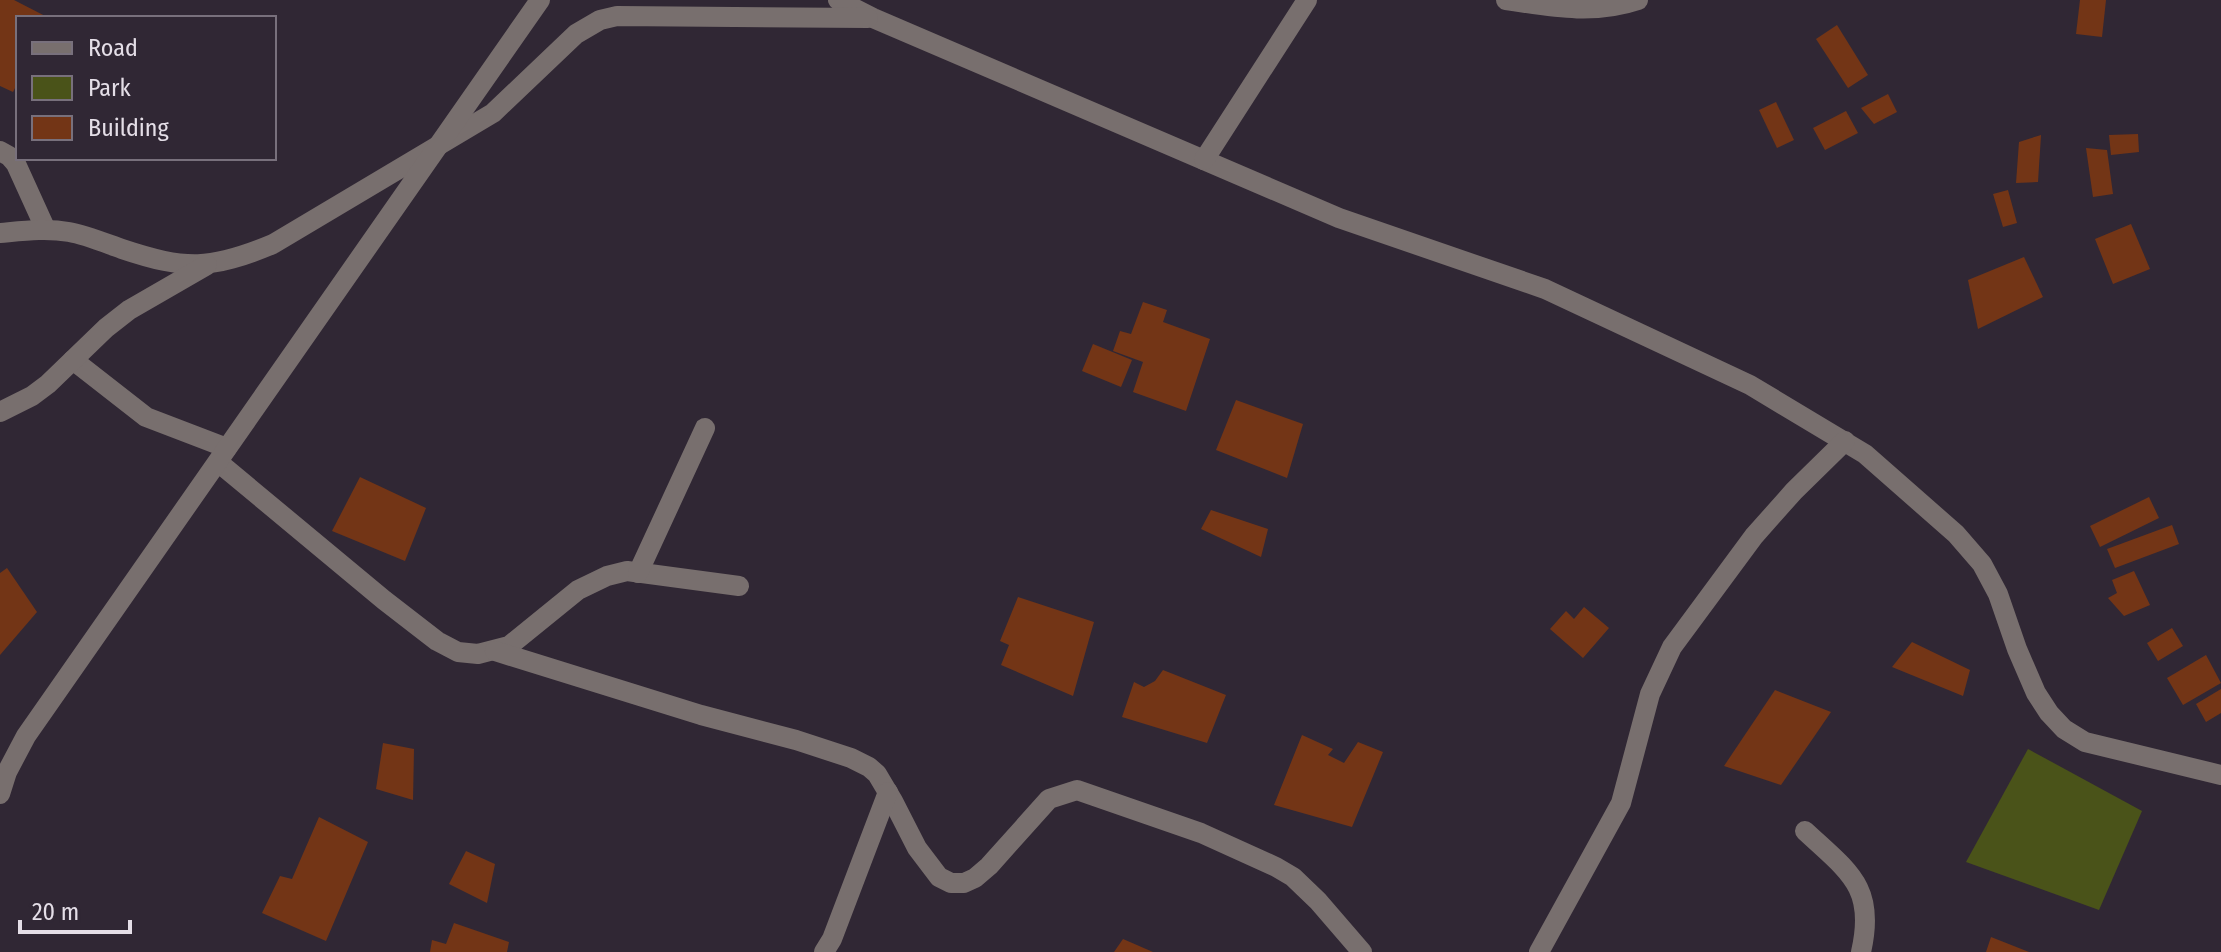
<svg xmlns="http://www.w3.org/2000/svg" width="2221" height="952" font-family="'Fira Sans Condensed',sans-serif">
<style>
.green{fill:#4a5319}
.building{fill:#733516}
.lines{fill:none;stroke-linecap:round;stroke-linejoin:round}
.minor{stroke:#786f6e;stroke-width:20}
</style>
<rect width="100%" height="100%" fill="#302734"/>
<path class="green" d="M 2028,749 L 2142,811 L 2099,910 L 1966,862 Z"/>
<g class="building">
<path d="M 0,0 L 14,0 L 49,18 L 18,18 L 18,82 L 13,92 L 0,86 Z"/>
<path d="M 2080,0 L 2106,0 L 2102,37 L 2076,34 Z"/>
<path d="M 1837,25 L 1868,75 L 1848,88 L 1816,39 Z"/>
<path d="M 1888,94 L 1897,112 L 1874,124 L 1861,108 Z"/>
<path d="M 1776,102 L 1794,140 L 1777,148 L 1759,110 Z"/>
<path d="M 1846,111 L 1858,133 L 1825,150 L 1813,128 Z"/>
<path d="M 2138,134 L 2139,152 L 2111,155 L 2109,135 Z"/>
<path d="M 2041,135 L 2038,182 L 2016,183 L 2019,142 Z"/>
<path d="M 2086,148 L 2107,150 L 2113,194 L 2093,197 Z"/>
<path d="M 2008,190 L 2017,223 L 2003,227 L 1993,194 Z"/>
<path d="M 2131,224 L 2150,269 L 2113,284 L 2095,239 Z"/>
<path d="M 2024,257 L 2043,297 L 1978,329 L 1968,280 Z"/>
<path d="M 1143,302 L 1167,310 L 1163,322 L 1210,339 L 1186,411 L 1133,392 L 1143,362 L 1113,351 L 1120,331 L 1131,334 Z"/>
<path d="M 1093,344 L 1132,360 L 1121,387 L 1082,371 Z"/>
<path d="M 1236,400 L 1303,424 L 1287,478 L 1216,450 Z"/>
<path d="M 360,477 L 426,508 L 405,561 L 332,531 Z"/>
<path d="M 2149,497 L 2159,518 L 2100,547 L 2090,526 Z"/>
<path d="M 1211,510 L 1268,529 L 1261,557 L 1201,529 Z"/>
<path d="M 2172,525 L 2179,544 L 2115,568 L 2107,549 Z"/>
<path d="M 7,568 L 37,612 L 0,655 L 0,573 Z"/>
<path d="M 2134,571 L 2150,605 L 2124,616 L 2108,598 L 2117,593 L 2112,580 Z"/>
<path d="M 1018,597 L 1094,622 L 1073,696 L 1001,665 L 1009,645 L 1000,641 Z"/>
<path d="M 1584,607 L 1609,628 L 1583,658 L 1550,629 L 1566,611 L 1574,619 Z"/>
<path d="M 2172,628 L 2183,646 L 2158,661 L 2147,643 Z"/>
<path d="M 1912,642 L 1970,670 L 1963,696 L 1892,667 Z"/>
<path d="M 2206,655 L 2221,683 L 2183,705 L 2167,678 Z"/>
<path d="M 1163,670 L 1226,695 L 1207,743 L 1122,717 L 1134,682 L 1144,687 L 1155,681 Z"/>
<path d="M 2221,689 L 2221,713 L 2206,722 L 2196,704 Z"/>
<path d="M 1775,690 L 1831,712 L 1781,785 L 1724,766 Z"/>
<path d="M 1302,735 L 1333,749 L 1328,755 L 1344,763 L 1358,742 L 1383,752 L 1352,827 L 1274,805 Z"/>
<path d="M 383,743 L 414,749 L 413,800 L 376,789 Z"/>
<path d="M 319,817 L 368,842 L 326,941 L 262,913 L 280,876 L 292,879 Z"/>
<path d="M 466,851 L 495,864 L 487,903 L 449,884 Z"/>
<path d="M 454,923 L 509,942 L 507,952 L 430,952 L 432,940 L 446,944 Z"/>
<path d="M 1991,937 L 2029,952 L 1986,952 Z"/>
<path d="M 1123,939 L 1153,952 L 1114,952 Z"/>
</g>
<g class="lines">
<g class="minor">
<path d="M 838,0 L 873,18 L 1339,218 L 1545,289 L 1750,385 L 1865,454 L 1956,534 L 1982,564 L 1998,594 L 2017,649 L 2036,693 L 2049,713 L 2064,729 L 2085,742 L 2221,775"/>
<path d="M 1506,0 C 1552,7 1594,15 1638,0"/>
<path d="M 0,151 L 9,156 L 16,164 L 46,230"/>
<path d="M 1204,160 L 1307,0"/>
<path d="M 0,233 C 23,231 46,228 69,232 C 86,235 105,243 122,249 C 185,270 211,270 273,244 L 493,113 L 576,34 L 600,20 L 617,16 L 868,18"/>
<path d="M 73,360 L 146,417 L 227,448"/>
<path d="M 0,412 L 32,396 L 48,384 L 106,328 L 129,310 L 207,265"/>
<path d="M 218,462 L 384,600 L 437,641 L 458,652 L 478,654 L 509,646 L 578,590 L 607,576 L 627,571 L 739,586"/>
<path d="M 638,573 L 705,428"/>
<path d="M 495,651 L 701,715 L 796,740 L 851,758 L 869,767 L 877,774 L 893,801 L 917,848 L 939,877 L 951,883 L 964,883 L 975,878 L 989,866 L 1049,799 L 1077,790 L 1201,833 L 1276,867 L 1293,877 L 1318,901 L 1362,952"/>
<path d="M 0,794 L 7,772 L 26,736 L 540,0"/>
<path d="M 1805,831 C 1849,872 1876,887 1861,952"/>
<path d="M 824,952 L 832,939 L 888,792"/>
<path d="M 1539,952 L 1621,803 L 1650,694 L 1672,647 L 1754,536 L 1794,491 L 1845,441"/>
</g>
</g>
<rect x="16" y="16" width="260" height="144" fill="#302734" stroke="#78707c" stroke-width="2"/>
<rect x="32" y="42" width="40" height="12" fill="#786f6e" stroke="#78707c" stroke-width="2"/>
<text x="88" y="56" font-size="24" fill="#e4dee7">Road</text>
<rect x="32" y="76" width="40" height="24" fill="#4a5319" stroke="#78707c" stroke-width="2"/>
<text x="88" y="96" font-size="24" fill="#e4dee7">Park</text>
<rect x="32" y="116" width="40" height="24" fill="#733516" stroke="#78707c" stroke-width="2"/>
<text x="88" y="136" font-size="24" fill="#e4dee7">Building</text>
<path d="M20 920v12h110v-12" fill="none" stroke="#e4dee7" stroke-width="4"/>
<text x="32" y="920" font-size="24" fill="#e4dee7" stroke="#302734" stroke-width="6" paint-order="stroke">20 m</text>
</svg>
